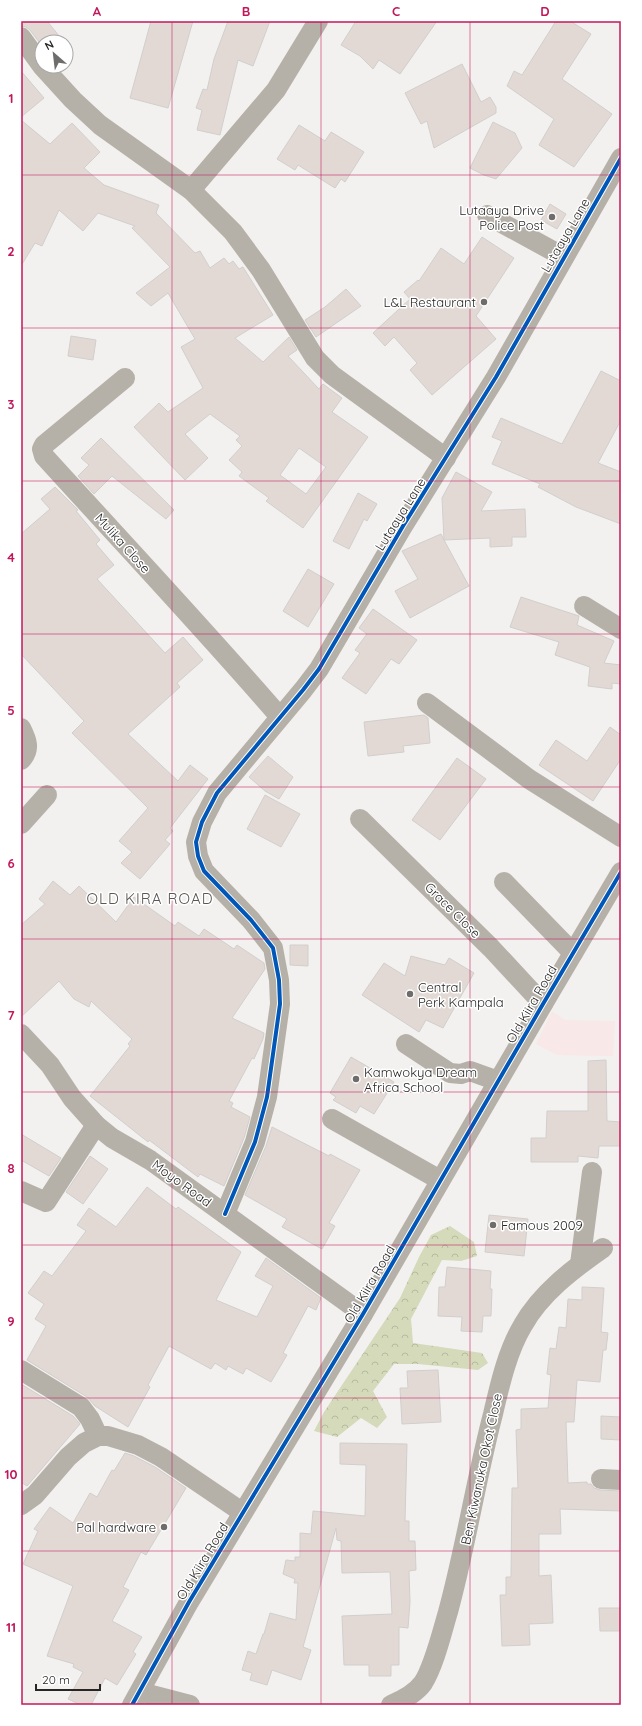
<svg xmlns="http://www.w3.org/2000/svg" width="642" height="1726" font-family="Quicksand,sans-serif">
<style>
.commercial{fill:#f8e8e7}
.forest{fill:url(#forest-crowns)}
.building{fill:#e3d9d4;stroke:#d0cfcd;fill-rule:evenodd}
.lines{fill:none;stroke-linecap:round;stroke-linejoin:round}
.minor{stroke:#b6b1a8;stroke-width:20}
.cycleway-casing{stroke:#fff;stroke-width:6}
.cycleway{stroke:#0057b8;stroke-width:4}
.grid{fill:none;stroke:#c2185b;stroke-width:1;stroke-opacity:0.55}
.poi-dot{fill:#6e6d6c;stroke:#fff;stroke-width:1.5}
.labels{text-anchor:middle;stroke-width:3;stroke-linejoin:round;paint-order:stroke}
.poi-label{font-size:13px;fill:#272625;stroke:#fff;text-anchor:end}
.street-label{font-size:13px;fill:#272625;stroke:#fff}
.quarter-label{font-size:15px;letter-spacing:1px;fill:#5a5755;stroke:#fff}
.neatline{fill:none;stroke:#c2185b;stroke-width:1.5}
.grid-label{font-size:13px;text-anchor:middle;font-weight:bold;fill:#c2185b}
</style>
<defs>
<pattern id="forest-crowns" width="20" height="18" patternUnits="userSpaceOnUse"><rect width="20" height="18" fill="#d4daba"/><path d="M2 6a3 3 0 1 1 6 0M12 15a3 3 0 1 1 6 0" fill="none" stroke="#b6bba0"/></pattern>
</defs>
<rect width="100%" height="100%" fill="#f3f1ef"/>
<path class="commercial" d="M 552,1011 L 565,1020 L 615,1021 L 613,1056 L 557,1055 L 536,1044 Z"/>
<path class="forest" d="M 450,1226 L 474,1242 L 477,1256 L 461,1261 L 442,1260 L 411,1319 L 413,1343 L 482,1353 L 488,1363 L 478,1370 L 418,1364 L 394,1364 L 373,1391 L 387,1417 L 377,1428 L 361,1418 L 337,1437 L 314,1431 L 324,1412 L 400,1298 L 419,1257 L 431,1235 Z"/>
<g class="building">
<path d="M 27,21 L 47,21 L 64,42 L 42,42 L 42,46 L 30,30 L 26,27 L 21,26 Z"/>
<path d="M 151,21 L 193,21 L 168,108 L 130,98 Z"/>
<path d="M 228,21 L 270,21 L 253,66 L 238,60 L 220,135 L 197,130 L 202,110 L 196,108 L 203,89 L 207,90 L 214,59 Z"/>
<path d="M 356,21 L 437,21 L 400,74 L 379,60 L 373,69 L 360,56 L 341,45 Z"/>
<path d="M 556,21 L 570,21 L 591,34 L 562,79 L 612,114 L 574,167 L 539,145 L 554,119 L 507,86 L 514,71 L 522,75 Z"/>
<path d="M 462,64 L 481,102 L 490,97 L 496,107 L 496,113 L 434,148 L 427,121 L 421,124 L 405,93 Z"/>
<path d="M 21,71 L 44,98 L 21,117 Z"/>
<path d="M 21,120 L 50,144 L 72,123 L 100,152 L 84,168 L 104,185 L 159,205 L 156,213 L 195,253 L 200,251 L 210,268 L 224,258 L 229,264 L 233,261 L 239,269 L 243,267 L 273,315 L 235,338 L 263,362 L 289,337 L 297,350 L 288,356 L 319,389 L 323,384 L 342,398 L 332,412 L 368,437 L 303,528 L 266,501 L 269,498 L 239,476 L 242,472 L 229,460 L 242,446 L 236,440 L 240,436 L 210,414 L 185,434 L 208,458 L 185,480 L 134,427 L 159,403 L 168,412 L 203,388 L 181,347 L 195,339 L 168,293 L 151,306 L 136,293 L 170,267 L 132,228 L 135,226 L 98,213 L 83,231 L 59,210 L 42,246 L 35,243 L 21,266 ZM 299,448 L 326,467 L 306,494 L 280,475 Z"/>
<path d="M 493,122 L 515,133 L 522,148 L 496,179 L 484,175 L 470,168 Z"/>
<path d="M 299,125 L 325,141 L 331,132 L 364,152 L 345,182 L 341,179 L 335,188 L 298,165 L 295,170 L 277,159 Z"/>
<path d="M 550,204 L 566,214 L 557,229 L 541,220 Z"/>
<path d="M 482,237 L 514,258 L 476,316 L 496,339 L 432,395 L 410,370 L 417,363 L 394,337 L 385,346 L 373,333 L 410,299 L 404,292 L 418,280 L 419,281 L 441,248 L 464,264 Z"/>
<path d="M 346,289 L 361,306 L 316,337 L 305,320 L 325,307 Z"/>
<path d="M 71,336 L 96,340 L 93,360 L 68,356 Z"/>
<path d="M 601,371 L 621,381 L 621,420 L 598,463 L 621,472 L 621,524 L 576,507 L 538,487 L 540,484 L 492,464 L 502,441 L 492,437 L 501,418 L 562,444 Z"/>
<path d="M 101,438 L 174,510 L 166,519 L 112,476 L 94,494 L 78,476 L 89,465 L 81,458 Z"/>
<path d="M 456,472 L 492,492 L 481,511 L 525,509 L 526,537 L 512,537 L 512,546 L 490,547 L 490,538 L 444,540 L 469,586 L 410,618 L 395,591 L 418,579 L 402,551 L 441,534 L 444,540 L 442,498 Z"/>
<path d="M 55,487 L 78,510 L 76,511 L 100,540 L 96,544 L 114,565 L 97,579 L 165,653 L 183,637 L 203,660 L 177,683 L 180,687 L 128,734 L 178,781 L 190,765 L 208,779 L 170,828 L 173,831 L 165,840 L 170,844 L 140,879 L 121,863 L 132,852 L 119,841 L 148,808 L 72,733 L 84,721 L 21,654 L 21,534 L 50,509 L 41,499 Z"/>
<path d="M 358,493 L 377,504 L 367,521 L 364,519 L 349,549 L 333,541 Z"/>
<path d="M 308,569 L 334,584 L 308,627 L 283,611 Z"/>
<path d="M 521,597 L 579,616 L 577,625 L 614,641 L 604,663 L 621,665 L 621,684 L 612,683 L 612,689 L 588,686 L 590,667 L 555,655 L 559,642 L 510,627 Z"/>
<path d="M 373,609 L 417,640 L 399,664 L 391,659 L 366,694 L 342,678 L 360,653 L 355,650 L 367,634 L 359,628 Z"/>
<path d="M 424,715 L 428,718 L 430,743 L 403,746 L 404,752 L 368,756 L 364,722 Z"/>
<path d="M 610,727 L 621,735 L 621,759 L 593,801 L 539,765 L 556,740 L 587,761 Z"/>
<path d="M 268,756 L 293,777 L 279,799 L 265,791 L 249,777 Z"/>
<path d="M 457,758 L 486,779 L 440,840 L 412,820 Z"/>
<path d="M 265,795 L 300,814 L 281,847 L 247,829 Z"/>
<path d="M 53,881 L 70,895 L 79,886 L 116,922 L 134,897 L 175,926 L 178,922 L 199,936 L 204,929 L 234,949 L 237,945 L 264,963 L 265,969 L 232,1018 L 264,1033 L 263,1039 L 254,1059 L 252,1058 L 229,1101 L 233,1103 L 231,1107 L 250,1117 L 244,1138 L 224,1186 L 200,1174 L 198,1177 L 149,1140 L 148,1142 L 90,1096 L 130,1046 L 128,1044 L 132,1039 L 91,1001 L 89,1007 L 74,999 L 59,981 L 21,1017 L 21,925 L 45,904 L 39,899 Z"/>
<path d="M 290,945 L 308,945 L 308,966 L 290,965 Z"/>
<path d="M 411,956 L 445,965 L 449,958 L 474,973 L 443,1028 L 426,1020 L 419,1032 L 362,995 L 384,963 L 405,976 Z"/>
<path d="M 351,1057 L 394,1082 L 374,1114 L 360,1106 L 356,1113 L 333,1100 L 336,1097 L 330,1093 Z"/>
<path d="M 606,1060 L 607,1121 L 621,1122 L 621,1146 L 599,1146 L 598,1158 L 578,1156 L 578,1162 L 531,1162 L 531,1138 L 546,1138 L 547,1111 L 588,1111 L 588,1061 Z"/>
<path d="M 272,1127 L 329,1156 L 330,1154 L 360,1170 L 329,1223 L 335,1226 L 322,1249 L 282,1227 L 287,1219 L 245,1195 L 266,1146 Z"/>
<path d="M 21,1134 L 61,1158 L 49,1176 L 21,1160 Z"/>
<path d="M 90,1156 L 108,1169 L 83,1204 L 66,1192 Z"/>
<path d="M 147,1187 L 176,1209 L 178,1207 L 241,1252 L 216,1300 L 257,1317 L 273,1286 L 255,1276 L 266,1258 L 321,1298 L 316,1310 L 308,1306 L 283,1353 L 287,1355 L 271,1382 L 246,1368 L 243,1374 L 228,1366 L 226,1370 L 215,1363 L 211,1369 L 169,1346 L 148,1385 L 150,1387 L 128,1427 L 95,1406 L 87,1397 L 27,1360 L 46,1326 L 35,1319 L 44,1304 L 28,1293 L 44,1271 L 52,1276 L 86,1231 L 77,1225 L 89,1208 L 116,1227 Z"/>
<path d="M 489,1215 L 528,1219 L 524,1256 L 485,1252 Z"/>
<path d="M 447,1267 L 491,1271 L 490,1289 L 492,1289 L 491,1316 L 483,1316 L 482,1332 L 461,1331 L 462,1317 L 438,1316 L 439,1287 L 445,1287 Z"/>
<path d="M 582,1287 L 604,1288 L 601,1332 L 608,1333 L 606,1350 L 603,1350 L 600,1382 L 577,1380 L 574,1422 L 566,1422 L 568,1483 L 587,1482 L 587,1484 L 591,1484 L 594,1488 L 600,1490 L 621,1491 L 621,1511 L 560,1509 L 561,1534 L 539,1534 L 539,1576 L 551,1575 L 553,1623 L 529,1624 L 530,1645 L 502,1646 L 500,1595 L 506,1595 L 506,1577 L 511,1577 L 512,1488 L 518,1488 L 516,1430 L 521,1429 L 521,1409 L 548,1408 L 551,1375 L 547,1374 L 550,1348 L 556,1349 L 559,1327 L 566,1328 L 568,1299 L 582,1300 Z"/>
<path d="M 438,1370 L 441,1422 L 402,1424 L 400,1388 L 408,1388 L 407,1371 Z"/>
<path d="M 21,1384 L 73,1416 L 80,1424 L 27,1486 L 21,1482 Z"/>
<path d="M 601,1416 L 621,1417 L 621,1440 L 601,1439 Z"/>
<path d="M 340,1443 L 407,1444 L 405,1521 L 409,1521 L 409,1541 L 415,1541 L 416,1570 L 409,1571 L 410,1602 L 408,1628 L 399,1627 L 399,1665 L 391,1665 L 391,1676 L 369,1676 L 369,1665 L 344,1665 L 342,1616 L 392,1614 L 390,1572 L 342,1573 L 341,1541 L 337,1540 L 336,1528 L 303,1647 L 311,1650 L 301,1680 L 272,1670 L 267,1685 L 250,1680 L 252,1673 L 242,1670 L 248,1651 L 256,1654 L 263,1634 L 264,1634 L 270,1613 L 296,1620 L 298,1583 L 294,1583 L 295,1579 L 283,1574 L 286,1560 L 295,1561 L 295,1557 L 300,1557 L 300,1533 L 311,1534 L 313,1511 L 365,1516 L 366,1465 L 340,1464 Z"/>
<path d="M 125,1453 L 134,1456 L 155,1467 L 186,1488 L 146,1555 L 141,1552 L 123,1587 L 129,1590 L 112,1621 L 142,1637 L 133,1652 L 136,1654 L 117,1685 L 105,1678 L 91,1705 L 81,1705 L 68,1699 L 83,1672 L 73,1667 L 74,1664 L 47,1656 L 73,1586 L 23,1564 L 38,1531 L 34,1529 L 50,1507 L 73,1523 L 90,1493 L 97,1497 L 112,1470 L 114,1471 Z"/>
<path d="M 599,1608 L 621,1608 L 621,1631 L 600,1631 Z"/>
</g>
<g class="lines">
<g class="minor">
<path d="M 21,37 L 42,66 L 73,100 L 100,125 L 191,190 L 233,232 L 261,270 L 315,358 L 332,375 L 446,458"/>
<path d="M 191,190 L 276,90 L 318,21"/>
<path d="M 487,215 L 564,257"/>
<path d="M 125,378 L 44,445 L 42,449 L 44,456 C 123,543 203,628 280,717"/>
<path d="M 584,606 L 621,629"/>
<path d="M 427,703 L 529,779 L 621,837"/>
<path d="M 21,728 C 27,740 31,749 21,760"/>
<path d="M 360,819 L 491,948 L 543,1004"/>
<path d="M 21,824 L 47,795"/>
<path d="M 504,882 L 573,953"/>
<path d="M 21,1034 L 50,1065 L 72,1098 L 96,1125 L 112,1138 L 150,1160 L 363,1314"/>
<path d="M 406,1044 L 450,1073 L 461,1074 L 470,1071 L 498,1081"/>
<path d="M 332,1119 L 440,1180"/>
<path d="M 21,1191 L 46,1202 L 96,1125"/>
<path d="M 225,1214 L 255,1142 L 267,1097 L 280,1004 L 279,980 L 273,948 L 251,920 L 204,871 L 198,856 L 196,842 L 202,822 L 217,793 L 303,690 L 319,669 L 403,526 L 496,377 L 621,158"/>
<path d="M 580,1264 L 592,1172"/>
<path d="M 21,1370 L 81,1407 L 90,1419 L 98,1436"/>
<path d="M 601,1479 L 621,1480"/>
<path d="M 21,1505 L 35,1495 L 68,1457 L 84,1443 L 98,1436 L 108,1436 L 138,1445 L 161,1457 L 242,1512"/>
<path d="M 140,1692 L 190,1705"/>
<path d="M 132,1705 L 189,1602 L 363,1314 L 543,1004 L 621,872"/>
<path d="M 391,1705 C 403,1700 415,1694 423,1683 C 434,1666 442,1632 448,1612 C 466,1546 476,1479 493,1414 C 500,1384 507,1352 523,1325 C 541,1293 573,1269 603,1248"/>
</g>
<defs>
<g id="cycleway">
<path d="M 225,1214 L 255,1142 L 267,1097 L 280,1004 L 279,980 L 273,948 L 251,920 L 204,871 L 198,856 L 196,842 L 202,822 L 217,793 L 303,690 L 319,669 L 403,526 L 496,377 L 621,158"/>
<path d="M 132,1705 L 189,1602 L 363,1314 L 543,1004 L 621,872"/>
</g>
</defs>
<use href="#cycleway" class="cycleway-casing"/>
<use href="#cycleway" class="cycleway"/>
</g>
<path class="grid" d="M 172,21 L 172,1705M 321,21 L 321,1705M 470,21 L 470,1705M 21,175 L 621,175M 21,328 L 621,328M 21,481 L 621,481M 21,634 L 621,634M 21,787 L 621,787M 21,939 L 621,939M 21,1092 L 621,1092M 21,1245 L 621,1245M 21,1398 L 621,1398M 21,1551 L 621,1551"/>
<g class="poi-dot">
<circle cx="552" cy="217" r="4"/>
<circle cx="484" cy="302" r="4"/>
<circle cx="410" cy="994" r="4"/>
<circle cx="356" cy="1079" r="4"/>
<circle cx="493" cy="1225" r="4"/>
<circle cx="164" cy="1527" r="4"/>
</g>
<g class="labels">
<g class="poi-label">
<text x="544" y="215">Lutaaya Drive<tspan x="544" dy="15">Police Post</tspan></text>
<text x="476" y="307">L&amp;L Restaurant</text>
<text x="418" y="992" text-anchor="start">Central<tspan x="418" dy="15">Perk Kampala</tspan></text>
<text x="364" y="1077" text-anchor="start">Kamwokya Dream<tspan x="364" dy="15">Africa School</tspan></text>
<text x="501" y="1230" text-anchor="start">Famous 2009</text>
<text x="156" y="1532">Pal hardware</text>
</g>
<g class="street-label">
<text transform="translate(565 235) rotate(-60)" y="5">Lutaaya Lane</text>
<text transform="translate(400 514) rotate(-58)" y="5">Lutaaya Lane</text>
<text transform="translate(123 543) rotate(48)" y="5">Mulika Close</text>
<text transform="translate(453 910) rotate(45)" y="5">Grace Close</text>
<text transform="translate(531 1004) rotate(-60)" y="5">Old Kiira Road</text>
<text transform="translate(182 1183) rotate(36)" y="5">Moyo Road</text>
<text transform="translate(369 1284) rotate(-60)" y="5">Old Kiira Road</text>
<text transform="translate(481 1469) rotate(-78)" y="5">Ben Kiwanuka Okot Close</text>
<text transform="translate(202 1561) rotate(-59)" y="5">Old Kiira Road</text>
</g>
<g class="quarter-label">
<text x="150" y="904">OLD KIRA ROAD</text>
</g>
</g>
<rect width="642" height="1726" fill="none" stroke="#ffffff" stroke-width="44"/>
<g transform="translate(54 54) rotate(332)"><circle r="19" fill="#ffffff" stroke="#a9a8a8"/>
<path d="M0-3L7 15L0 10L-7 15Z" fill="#6e6d6c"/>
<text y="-6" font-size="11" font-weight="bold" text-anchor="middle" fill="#272625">N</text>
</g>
<path d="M36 1684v6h64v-6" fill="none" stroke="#272625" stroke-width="2"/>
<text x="42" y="1684" font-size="12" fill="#272625" stroke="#ffffff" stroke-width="3" paint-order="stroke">20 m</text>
<rect x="22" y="22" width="598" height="1682" class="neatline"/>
<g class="grid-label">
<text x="97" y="16">A</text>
<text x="246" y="16">B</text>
<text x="396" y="16">C</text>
<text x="545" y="16">D</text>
<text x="11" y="103">1</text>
<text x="11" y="256">2</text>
<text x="11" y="409">3</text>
<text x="11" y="562">4</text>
<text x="11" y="715">5</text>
<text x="11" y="868">6</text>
<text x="11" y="1020">7</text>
<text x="11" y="1173">8</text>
<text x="11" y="1326">9</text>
<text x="11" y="1479">10</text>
<text x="11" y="1632">11</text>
</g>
</svg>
